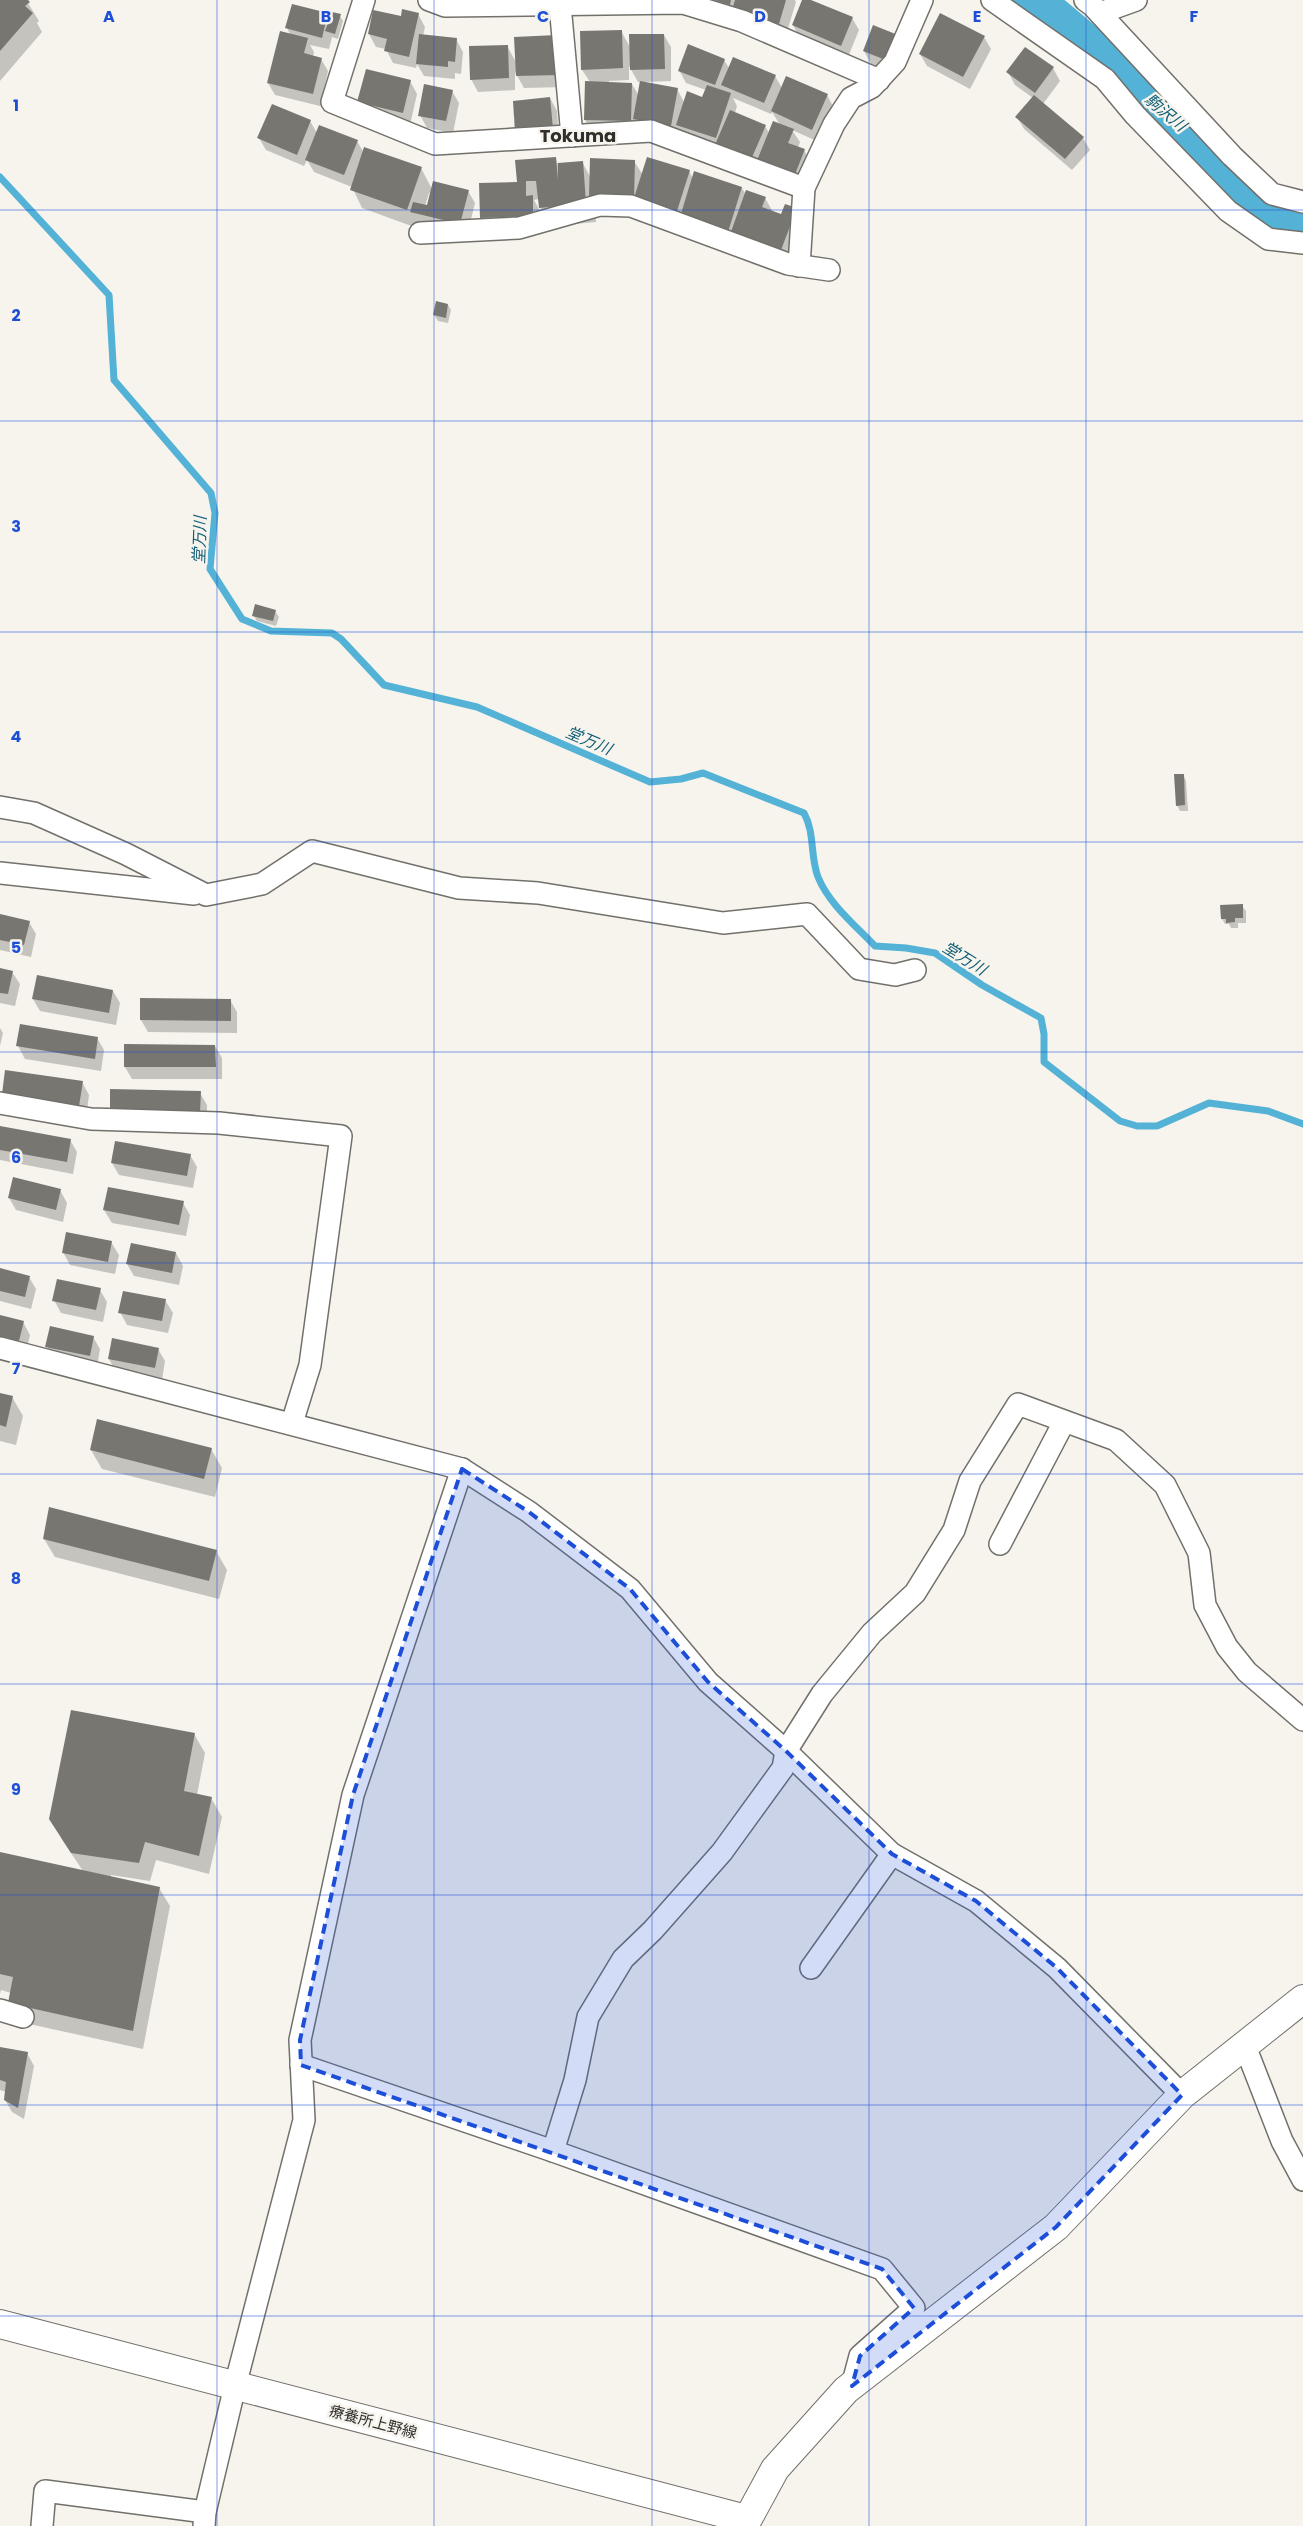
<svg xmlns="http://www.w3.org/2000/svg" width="1303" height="2526" font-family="Poppins,'Noto Sans JP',sans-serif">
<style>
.shadow{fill:#0003;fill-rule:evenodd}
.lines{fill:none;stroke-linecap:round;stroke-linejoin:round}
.stream{stroke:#53b2d5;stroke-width:7}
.river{stroke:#53b2d5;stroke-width:41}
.building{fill:#787670}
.minor-casing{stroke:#72706a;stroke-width:24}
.tertiary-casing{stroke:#72706a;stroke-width:30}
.minor{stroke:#fff;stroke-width:21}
.tertiary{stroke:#fff;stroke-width:28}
.marked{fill:#1d4ed8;fill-opacity:0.2;stroke:#1d4ed8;stroke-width:4;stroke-dasharray:10 6;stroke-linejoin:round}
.grid{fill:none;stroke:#1d4ed8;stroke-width:1;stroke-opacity:0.55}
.labels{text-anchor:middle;stroke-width:5;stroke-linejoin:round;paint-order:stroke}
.street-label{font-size:15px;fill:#302f2c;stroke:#f6f4ed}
.water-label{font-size:16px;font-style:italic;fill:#135f77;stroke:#f6f4ed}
.quarter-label{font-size:18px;font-weight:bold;fill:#302f2c;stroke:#f6f4ed}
.grid-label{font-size:16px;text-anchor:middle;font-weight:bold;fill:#1d4ed8;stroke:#f6f4ed;stroke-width:5;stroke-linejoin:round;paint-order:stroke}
</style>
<rect width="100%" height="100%" fill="#f6f4ed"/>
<g class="shadow">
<path d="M 2,0 L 26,0 L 39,21 L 37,23 L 42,32 L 0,81 L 0,2 Z"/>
<path d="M 689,0 L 795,0 L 796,2 L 786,35 Z"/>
<path d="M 803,0 L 852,18 L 859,30 L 848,57 L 800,38 L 793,25 Z"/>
<path d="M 328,14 L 331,19 L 340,16 L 343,21 L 338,39 L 332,37 L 329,49 L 310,45 L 314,52 L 313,57 L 321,59 L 328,71 L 320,106 L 275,95 L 268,83 L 291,36 L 287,28 Z"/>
<path d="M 418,14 L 425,27 L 423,36 L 456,39 L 463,52 L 461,74 L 455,73 L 455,79 L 424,76 L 417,64 L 416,68 L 393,63 L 386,49 L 376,47 L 369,34 L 401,18 Z"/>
<path d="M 874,27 L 895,73 L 871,64 L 864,51 Z"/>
<path d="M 621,31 L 630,47 L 664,35 L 671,47 L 671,81 L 643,82 L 677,89 L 684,102 L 703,98 L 706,90 L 686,83 L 679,70 L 724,60 L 729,68 L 775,76 L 782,88 L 827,95 L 834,108 L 819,142 L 792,130 L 800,142 L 798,148 L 804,150 L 811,163 L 801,189 L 684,137 L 679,129 L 678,138 L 592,132 L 585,120 L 590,82 L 582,70 ZM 629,66 L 638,82 L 641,82 L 639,96 L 632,84 L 609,83 L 609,81 L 629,80 ZM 733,98 L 771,114 L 772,112 L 780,125 L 769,133 L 765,126 L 735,113 L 737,106 Z"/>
<path d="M 556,36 L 565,87 L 524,88 L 515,72 L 515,90 L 478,92 L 471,79 L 507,46 L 516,62 Z"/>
<path d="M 984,37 L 991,49 L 970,89 L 927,66 L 920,54 Z"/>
<path d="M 1053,68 L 1060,81 L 1043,104 L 1083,138 L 1090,150 L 1072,170 L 1024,129 L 1017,117 L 1033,98 L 1015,85 L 1008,72 Z"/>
<path d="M 410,81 L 417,94 L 410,125 L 359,102 Z"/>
<path d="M 452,91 L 459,103 L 453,133 L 427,128 L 420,115 Z"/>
<path d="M 550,98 L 557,111 L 559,141 L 524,144 Z"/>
<path d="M 310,121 L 317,133 L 357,141 L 364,153 L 421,168 L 432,189 L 468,191 L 475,203 L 467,236 L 417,228 L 362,208 L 352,187 L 314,172 L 307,160 L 304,166 L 266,150 L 259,138 ZM 429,193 L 431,193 L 428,207 L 425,206 Z"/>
<path d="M 555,159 L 558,164 L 582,162 L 591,178 L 634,161 L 643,175 L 689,171 L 693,179 L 742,188 L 746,195 L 765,198 L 773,212 L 806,228 L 789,276 L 740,258 L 731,242 L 595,205 L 596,222 L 551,226 L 540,207 L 539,199 L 534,200 L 539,209 L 540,228 L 488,230 L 481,217 L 518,183 Z"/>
<path d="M 448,305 L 451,310 L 448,323 L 438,321 L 434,315 Z"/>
<path d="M 275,611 L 279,617 L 276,626 L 257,621 L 254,616 Z"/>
<path d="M 1183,775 L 1186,781 L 1188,811 L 1180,811 L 1177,805 Z"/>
<path d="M 1242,906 L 1246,911 L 1246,923 L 1238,923 L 1238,928 L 1231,928 L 1229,924 L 1225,924 L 1222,919 Z"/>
<path d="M 0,916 L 29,922 L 36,934 L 31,957 L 0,950 Z"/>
<path d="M 0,969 L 12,972 L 20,984 L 15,1006 L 0,1003 Z"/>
<path d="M 113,991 L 120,1003 L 116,1025 L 40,1011 L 33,999 Z"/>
<path d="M 230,1000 L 237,1012 L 237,1033 L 148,1032 L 141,1020 Z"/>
<path d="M 0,1028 L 3,1033 L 0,1046 Z"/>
<path d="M 97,1038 L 104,1050 L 101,1071 L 25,1059 L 18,1046 Z"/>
<path d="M 215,1046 L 222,1058 L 222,1079 L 132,1079 L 125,1067 Z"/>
<path d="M 82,1082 L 89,1095 L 86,1118 L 10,1106 Z"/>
<path d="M 200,1093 L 207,1105 L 207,1124 L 118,1123 Z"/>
<path d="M 0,1127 L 70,1140 L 77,1152 L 73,1174 L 0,1160 Z"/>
<path d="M 190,1155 L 197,1167 L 193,1188 L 119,1175 L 112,1163 Z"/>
<path d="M 60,1190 L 67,1203 L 63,1222 L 16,1210 L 9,1198 Z"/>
<path d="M 183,1203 L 190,1215 L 186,1236 L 112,1223 L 104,1210 Z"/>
<path d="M 111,1242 L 119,1255 L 115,1274 L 70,1265 L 63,1252 Z"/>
<path d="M 176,1253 L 183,1266 L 179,1285 L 134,1276 L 127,1264 Z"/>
<path d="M 0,1269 L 29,1277 L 36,1289 L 31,1309 L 0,1301 Z"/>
<path d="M 100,1290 L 107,1302 L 103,1322 L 61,1313 L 54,1300 Z"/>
<path d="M 165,1300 L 173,1313 L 168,1333 L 127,1325 L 120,1312 Z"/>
<path d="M 0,1317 L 23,1322 L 30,1335 L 26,1353 L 0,1347 Z"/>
<path d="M 93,1337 L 100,1349 L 97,1367 L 54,1359 L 47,1346 Z"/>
<path d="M 113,1339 L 158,1349 L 165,1361 L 162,1380 L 116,1372 L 109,1359 Z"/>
<path d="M 0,1394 L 12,1397 L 23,1416 L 16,1445 L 0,1441 Z"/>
<path d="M 211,1449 L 222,1468 L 215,1497 L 102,1469 L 91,1450 Z"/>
<path d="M 44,1539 L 216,1551 L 227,1570 L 219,1599 L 55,1557 Z"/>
<path d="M 194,1734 L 205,1753 L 197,1795 L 211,1798 L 222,1817 L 209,1874 L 156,1860 L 150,1881 L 111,1875 L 111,1877 L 159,1888 L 170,1906 L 143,2049 L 20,2022 L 11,1993 L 1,1990 L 0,1994 L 0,1853 L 83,1871 L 61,1838 Z"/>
<path d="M 0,2049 L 27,2053 L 34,2066 L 24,2119 L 12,2112 L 5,2100 L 6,2092 L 0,2090 Z"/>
</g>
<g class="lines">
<path class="stream" d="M 0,177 L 109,295 L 114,380 L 211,493 L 215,513 L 210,569 L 242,619 L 271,631 L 332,633 L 341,639 L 384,685 L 477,707 L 650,782 L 681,779 L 703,773 L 804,813 C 815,833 810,856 818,877 C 829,904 855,925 875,946 L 906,948 L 935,953 L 982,985 L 1041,1018 L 1044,1034 L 1044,1062 L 1120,1121 L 1137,1126 L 1157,1126 L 1209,1103 L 1268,1111 L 1303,1124"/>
<path class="river" d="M 1024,0 L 1053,17 L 1190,132 L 1240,198 L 1303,222"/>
</g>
<g class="building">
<path d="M 0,0 L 28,0 L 30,2 L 25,6 L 33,13 L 0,51 Z"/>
<path d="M 714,0 L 731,0 L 730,5 Z"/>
<path d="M 735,0 L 786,0 L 779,24 L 732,10 Z"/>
<path d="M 802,0 L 811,0 L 853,17 L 841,46 L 792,25 Z"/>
<path d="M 292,4 L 328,13 L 322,38 L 285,28 Z"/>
<path d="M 402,9 L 419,13 L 409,57 L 384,51 L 387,39 L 368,34 L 373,10 L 401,16 Z"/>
<path d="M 332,12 L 341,14 L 335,34 L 325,31 Z"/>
<path d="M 940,13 L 985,36 L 963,77 L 919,54 Z"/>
<path d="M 873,25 L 898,35 L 888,61 L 863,51 Z"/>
<path d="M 622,30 L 623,68 L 581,70 L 580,31 Z"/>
<path d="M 280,31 L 308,38 L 304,53 L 322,58 L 313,94 L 267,83 Z"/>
<path d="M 419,34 L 457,38 L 455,62 L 448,61 L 448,67 L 416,64 Z"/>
<path d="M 629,34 L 664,34 L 665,69 L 630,70 Z"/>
<path d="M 557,35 L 559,75 L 516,76 L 514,37 Z"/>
<path d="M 688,44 L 725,59 L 715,85 L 678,71 Z"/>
<path d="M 508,45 L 509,78 L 470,80 L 469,46 Z"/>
<path d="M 1025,47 L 1054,67 L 1035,93 L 1006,72 Z"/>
<path d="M 733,57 L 776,75 L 764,103 L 721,85 Z"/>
<path d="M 366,69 L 411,80 L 403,113 L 357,102 Z"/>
<path d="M 786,76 L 828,94 L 812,130 L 771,111 Z"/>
<path d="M 585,81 L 632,83 L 631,121 L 584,120 Z"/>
<path d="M 640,81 L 678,88 L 671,126 L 633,119 Z"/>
<path d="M 424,84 L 453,90 L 446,121 L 418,116 Z"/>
<path d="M 707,85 L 731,93 L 716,138 L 676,125 L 687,91 L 702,97 Z"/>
<path d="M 1034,95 L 1084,137 L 1065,159 L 1015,117 Z"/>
<path d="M 550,97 L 553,129 L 515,132 L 513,101 Z"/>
<path d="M 272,104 L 311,120 L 297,155 L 257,138 Z"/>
<path d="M 730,110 L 766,125 L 750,162 L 714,147 Z"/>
<path d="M 773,121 L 794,129 L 788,143 L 805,149 L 794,177 L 756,163 Z"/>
<path d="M 319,125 L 358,140 L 344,175 L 305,160 Z"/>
<path d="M 364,147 L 422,167 L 407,210 L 350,190 Z"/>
<path d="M 556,157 L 558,180 L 558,163 L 583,161 L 586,203 L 539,208 L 536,181 L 526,181 L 526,196 L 533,195 L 533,216 L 480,218 L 479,183 L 517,182 L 515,160 Z"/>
<path d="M 647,157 L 690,170 L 676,214 L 633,201 Z"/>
<path d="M 590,158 L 635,160 L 634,199 L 589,197 Z"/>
<path d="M 694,171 L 742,187 L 728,232 L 680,217 Z"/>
<path d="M 433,181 L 469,190 L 460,224 L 410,212 L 413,202 L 427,205 Z"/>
<path d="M 746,190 L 766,197 L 762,207 L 781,214 L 785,204 L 797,208 L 778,258 L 728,240 Z"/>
<path d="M 436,301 L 448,304 L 446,318 L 433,315 Z"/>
<path d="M 255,604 L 276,610 L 273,621 L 252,616 Z"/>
<path d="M 1174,774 L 1184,774 L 1185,805 L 1176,806 Z"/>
<path d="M 1243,904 L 1243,918 L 1235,918 L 1235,922 L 1226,923 L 1226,919 L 1221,919 L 1220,905 Z"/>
<path d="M 0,914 L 30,921 L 24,945 L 0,940 Z"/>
<path d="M 0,968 L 13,971 L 8,994 L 0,993 Z"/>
<path d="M 37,975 L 113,990 L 109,1013 L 32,999 Z"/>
<path d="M 140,998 L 231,999 L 231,1021 L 140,1020 Z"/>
<path d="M 20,1024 L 98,1037 L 95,1059 L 16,1046 Z"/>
<path d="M 124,1044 L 215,1045 L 216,1067 L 124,1067 Z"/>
<path d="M 5,1070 L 83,1081 L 79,1106 L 2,1094 Z"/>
<path d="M 110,1089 L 201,1091 L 200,1112 L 110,1111 Z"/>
<path d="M 0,1126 L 71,1139 L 67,1162 L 0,1150 Z"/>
<path d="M 115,1141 L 191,1154 L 187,1176 L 111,1163 Z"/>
<path d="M 13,1177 L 61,1189 L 56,1210 L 8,1198 Z"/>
<path d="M 108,1187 L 184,1201 L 179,1225 L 103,1210 Z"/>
<path d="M 66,1232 L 112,1241 L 108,1262 L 62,1253 Z"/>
<path d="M 131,1243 L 176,1252 L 172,1273 L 126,1264 Z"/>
<path d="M 0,1268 L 30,1276 L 25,1297 L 0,1291 Z"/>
<path d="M 57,1279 L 101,1288 L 96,1310 L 52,1301 Z"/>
<path d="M 123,1291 L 166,1299 L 162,1321 L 118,1313 Z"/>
<path d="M 0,1315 L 24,1321 L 19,1341 L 0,1337 Z"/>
<path d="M 50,1326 L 94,1336 L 90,1356 L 45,1347 Z"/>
<path d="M 112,1338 L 159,1348 L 155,1368 L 108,1359 Z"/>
<path d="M 0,1393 L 13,1396 L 6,1427 L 0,1425 Z"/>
<path d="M 97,1419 L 212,1448 L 204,1479 L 90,1450 Z"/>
<path d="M 49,1507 L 217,1550 L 209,1581 L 43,1539 Z"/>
<path d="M 71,1710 L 195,1733 L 184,1791 L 212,1797 L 199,1856 L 145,1842 L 139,1863 L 71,1853 L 49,1819 Z"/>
<path d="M 0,1852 L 160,1887 L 133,2031 L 8,2003 L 13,1977 L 0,1974 Z"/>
<path d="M 0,2047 L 28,2052 L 18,2108 L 4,2100 L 6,2082 L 0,2080 Z"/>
</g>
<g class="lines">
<defs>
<g id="minor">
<path d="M 364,0 L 332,102 L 435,144 L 651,131 L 804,188"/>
<path d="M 429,0 L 445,6 L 683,3 L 742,21 L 879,80"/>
<path d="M 992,0 L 1105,79 L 1135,115 L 1228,211 L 1268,239 L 1303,243"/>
<path d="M 1085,0 L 1093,6 L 1232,156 L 1272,194 L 1303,202"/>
<path d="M 560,5 L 572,136"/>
<path d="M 1100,13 L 1136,0"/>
<path d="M 420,233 L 519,228 L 600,205 L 631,206 L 788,264 L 829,270"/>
<path d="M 799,266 L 804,188 L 834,124 L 851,98 L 872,87 L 895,62 L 922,0"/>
<path d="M 0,807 L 34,813 L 126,854 L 206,895 L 262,884 L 312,851 L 459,888 L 538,893 L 723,923 L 807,914 L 859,969 L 895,975 L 915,970"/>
<path d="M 0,873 L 194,894"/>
<path d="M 0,1103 L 91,1119 L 219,1123 L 341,1136 L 310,1365 L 292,1423"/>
<path d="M 0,1348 L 462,1469 L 529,1512 L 630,1589 L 708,1682 L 786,1751 L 892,1854 L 976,1901 L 1057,1968 L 1182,2095"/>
<path d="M 1000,1544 L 1064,1422"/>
<path d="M 811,1968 L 892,1854"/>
<path d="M 0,2010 L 23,2017"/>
<path d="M 1245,2046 L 1282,2141 L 1303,2180"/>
<path d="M 301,2065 L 553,2151 L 882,2269 L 914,2308 L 860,2356 L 852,2386"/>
<path d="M 553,2151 L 575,2080 L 588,2017 L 623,1959 L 653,1930 L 722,1852 L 783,1768 L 786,1751 L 822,1694 L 872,1633 L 915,1593 L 954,1530 L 970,1481 L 1018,1404 L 1116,1440 L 1165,1485 L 1199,1553 L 1205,1605 L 1227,1647 L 1247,1672 L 1303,1720"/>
<path d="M 42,2526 L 45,2491 L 205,2512"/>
<path d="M 204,2526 L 205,2512 L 235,2386 L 304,2120 L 300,2040 L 353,1795 L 462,1469"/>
</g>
<g id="tertiary">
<path d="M 0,2324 L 746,2519"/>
<path d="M 744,2526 L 775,2469 L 846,2390 L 1056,2227 L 1182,2095 L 1303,1999"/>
</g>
</defs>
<use href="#minor" class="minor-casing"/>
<use href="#tertiary" class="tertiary-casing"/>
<use href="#minor" class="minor"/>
<use href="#tertiary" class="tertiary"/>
</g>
<path class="marked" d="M 462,1469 L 529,1512 L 630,1589 L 708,1682 L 786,1751 L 892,1854 L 976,1901 L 1057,1968 L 1182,2095 L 1056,2227 L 852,2386 L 860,2356 L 914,2308 L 882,2269 L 301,2065 L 300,2040 L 353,1795 Z"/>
<path class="grid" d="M 217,0 L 217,2526M 434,0 L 434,2526M 652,0 L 652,2526M 869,0 L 869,2526M 1086,0 L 1086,2526M 0,210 L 1303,210M 0,421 L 1303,421M 0,632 L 1303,632M 0,842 L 1303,842M 0,1052 L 1303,1052M 0,1263 L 1303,1263M 0,1474 L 1303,1474M 0,1684 L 1303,1684M 0,1895 L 1303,1895M 0,2105 L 1303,2105M 0,2316 L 1303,2316"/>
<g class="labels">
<g class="street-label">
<text transform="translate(373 2422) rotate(15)" y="5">療養所上野線</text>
</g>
<g class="water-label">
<text transform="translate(1166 112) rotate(40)" y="6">駒沢川</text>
<text transform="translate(199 540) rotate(-88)" y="6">堂万川</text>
<text transform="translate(589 740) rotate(23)" y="6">堂万川</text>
<text transform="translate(965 958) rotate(32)" y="6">堂万川</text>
</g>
<g class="quarter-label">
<text x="578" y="142">Tokuma</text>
</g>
</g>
<g class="grid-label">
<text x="109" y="22">A</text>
<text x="326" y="22">B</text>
<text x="543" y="22">C</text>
<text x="760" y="22">D</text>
<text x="977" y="22">E</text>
<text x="1194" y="22">F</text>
<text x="16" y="111">1</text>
<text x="16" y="321">2</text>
<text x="16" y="532">3</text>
<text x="16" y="742">4</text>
<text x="16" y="953">5</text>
<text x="16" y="1163">6</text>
<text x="16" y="1374">7</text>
<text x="16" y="1584">8</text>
<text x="16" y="1795">9</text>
</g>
</svg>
